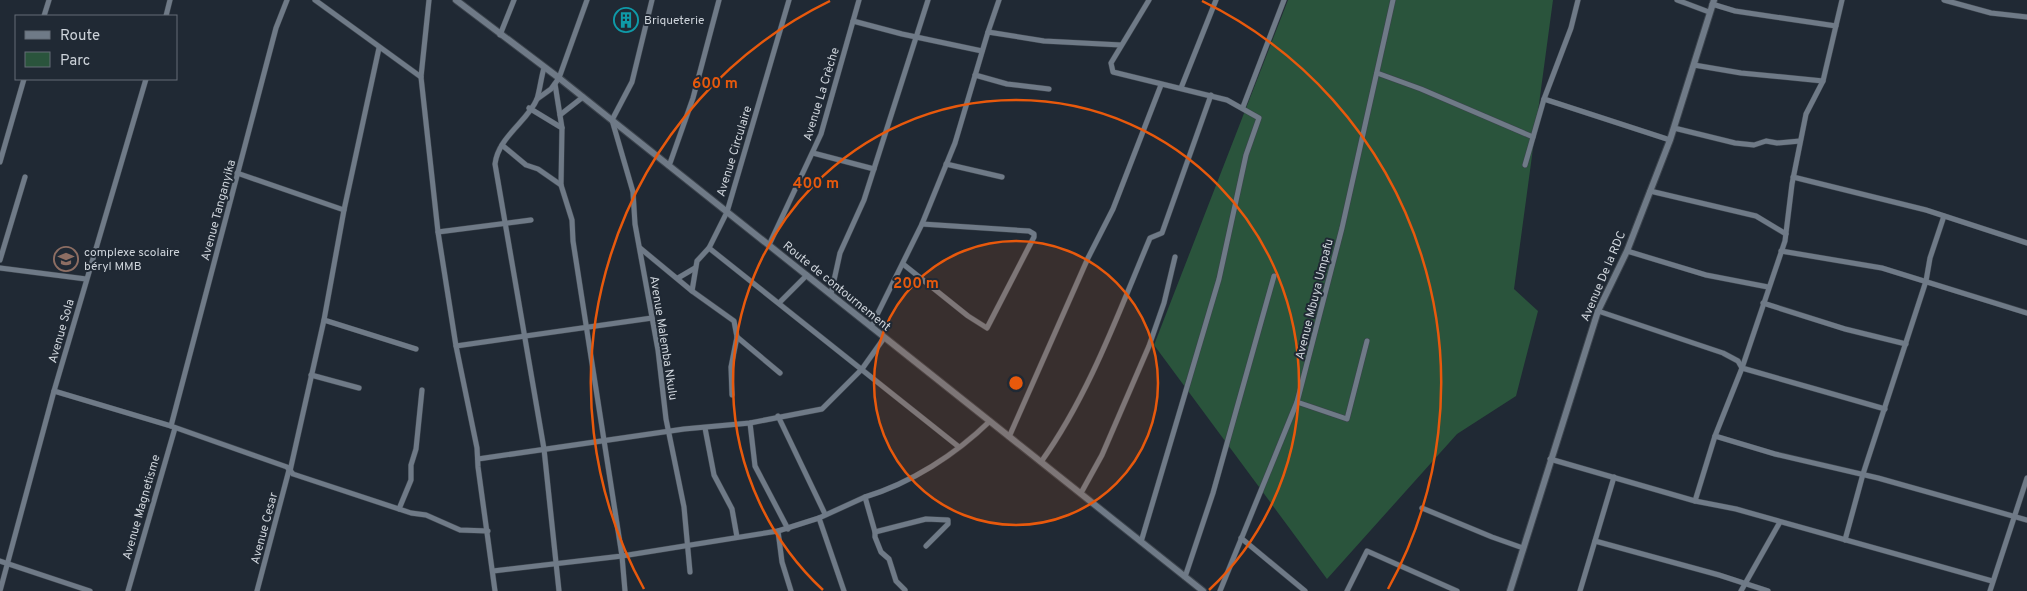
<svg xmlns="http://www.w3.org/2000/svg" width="2027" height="591" font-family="Overpass,sans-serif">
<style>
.green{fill:#2a543c}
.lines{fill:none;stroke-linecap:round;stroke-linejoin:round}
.minor-casing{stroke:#3c444d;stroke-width:6}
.tertiary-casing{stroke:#3c444d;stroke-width:8}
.minor{stroke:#6f7a87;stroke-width:5}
.tertiary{stroke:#6f7a87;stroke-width:6}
.ring{fill:none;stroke:#e8590c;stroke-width:2.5}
.labels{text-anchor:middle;stroke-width:4;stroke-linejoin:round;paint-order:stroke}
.poi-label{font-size:12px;fill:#cdd3da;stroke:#202934;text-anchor:start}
.street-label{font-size:12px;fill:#cdd3da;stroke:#202934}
.centre{fill:#e8590c;stroke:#202934;stroke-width:2.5}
.ring-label{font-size:15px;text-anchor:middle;font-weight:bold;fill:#e8590c;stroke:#202934;stroke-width:4;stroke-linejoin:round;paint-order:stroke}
</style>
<rect width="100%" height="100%" fill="#202934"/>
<path class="green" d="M 1288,0 L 1553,0 L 1514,289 L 1538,311 L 1516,396 L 1457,434 L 1327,579 L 1154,345 Z"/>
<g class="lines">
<defs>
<g id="minor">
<path d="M 315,0 L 421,77"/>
<path d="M 429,0 L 421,77 L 438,232 L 456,346 L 477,448 L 478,467 L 495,591"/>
<path d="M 652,0 L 632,82 L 612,120 L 633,192 L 635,224 L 658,350 L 666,419 L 684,507 L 690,572"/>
<path d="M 1677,0 L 1709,12"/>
<path d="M 1944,0 L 1991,13 L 2027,17"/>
<path d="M 1712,4 L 1735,11 L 1836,26"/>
<path d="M 44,16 L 49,0"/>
<path d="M 166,16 L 170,0"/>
<path d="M 853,21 L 902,34 L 982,51"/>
<path d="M 988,32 L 999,0"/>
<path d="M 500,35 L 514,0"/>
<path d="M 1694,65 L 1741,73 L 1823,81"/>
<path d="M 544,68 C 541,78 540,89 537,99 C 528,121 498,137 495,164 L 544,449 L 559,591"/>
<path d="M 1377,73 L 1421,89 L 1533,137"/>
<path d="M 975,75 L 1007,84 L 1049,89"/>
<path d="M 1181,88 L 1216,0"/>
<path d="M 537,99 L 551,89 L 559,78 L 587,0"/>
<path d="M 1544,99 L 1670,140"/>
<path d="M 1243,107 L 1284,0"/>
<path d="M 529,108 L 562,128"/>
<path d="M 560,115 L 583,97"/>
<path d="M 1674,128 L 1735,143 L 1754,145 L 1766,141 L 1777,143 L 1800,141"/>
<path d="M 502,145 L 526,165 L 538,169 L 561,185"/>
<path d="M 813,153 L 874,169"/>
<path d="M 0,162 L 24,79"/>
<path d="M 946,164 L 1002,177"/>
<path d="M 1525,165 L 1544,99 L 1571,28 L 1578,0"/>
<path d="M 669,166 L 693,98 L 719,0"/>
<path d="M 237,173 L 344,210"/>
<path d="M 1793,177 L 1926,210 L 2027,243"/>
<path d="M 1650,191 L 1756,216 L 1786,234"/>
<path d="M 438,232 L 531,220"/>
<path d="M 769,245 L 821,134 L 859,0"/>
<path d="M 640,248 L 692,291 L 734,321 L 737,337 L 731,367 L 732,395"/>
<path d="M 709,248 L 959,447"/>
<path d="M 1627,251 L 1706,275 L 1768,287"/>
<path d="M 1781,251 L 1882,268 L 2027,313"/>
<path d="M 0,260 L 25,177"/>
<path d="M 903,264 L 968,316 L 987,328 L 1034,237 L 1034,234 L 1029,231 L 922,224"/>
<path d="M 0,268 L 86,279"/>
<path d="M 678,278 L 695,268"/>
<path d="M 692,291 L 697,261 L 709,248 L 727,212 L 789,0"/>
<path d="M 831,294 L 840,253 L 864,200 L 928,0"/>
<path d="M 779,303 L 807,275"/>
<path d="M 1763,303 L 1845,329 L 1906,344"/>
<path d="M 1598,311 L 1723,353 L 1738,361 L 1742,368 C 1790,382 1837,395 1885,409"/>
<path d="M 324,320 L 416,349"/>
<path d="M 871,327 L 922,224 L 955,143 L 988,32 L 1044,41 L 1121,45"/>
<path d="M 737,337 L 780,373"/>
<path d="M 456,346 L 652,318"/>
<path d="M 311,375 L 359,388"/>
<path d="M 54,391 L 171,426 L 287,467 L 293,474 L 411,513 L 426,515 L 460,530 L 488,531"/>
<path d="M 1297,402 L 1347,419 L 1367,341"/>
<path d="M 778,416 L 825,514"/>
<path d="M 750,423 L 755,466 L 788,529"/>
<path d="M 171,426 L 276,28 L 287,0"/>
<path d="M 705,428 L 714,475 L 732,509 L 737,537"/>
<path d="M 1715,436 L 1775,454 L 1878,478 L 2027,520"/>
<path d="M 1009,437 L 1088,258 L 1113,209 L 1161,85"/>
<path d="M 478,459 L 684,429 L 750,423 L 822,409 L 862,369 L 884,338"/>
<path d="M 1550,459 L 1695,501 L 1736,509 L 1992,581"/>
<path d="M 1041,462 C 1089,395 1118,314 1150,238 L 1162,233 L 1211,95"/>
<path d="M 290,471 L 324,320 L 344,210 L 379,48"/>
<path d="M 1081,493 L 1102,455 L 1149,346 L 1164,303 L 1175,257"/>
<path d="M 1695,501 L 1715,436 L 1742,368 L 1785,241 L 1792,184 L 1806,114 L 1823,81 L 1842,0"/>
<path d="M 1422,508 L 1492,537 L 1523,548"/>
<path d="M 399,509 L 411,480 L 411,465 L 416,449 L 422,390"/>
<path d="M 778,531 L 782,562 L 791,591"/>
<path d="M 875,532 L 926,519 L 948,520 L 948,524 L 926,546"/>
<path d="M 1241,538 L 1305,591"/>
<path d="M 1845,540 L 1863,474 L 1926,281 L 1930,258 L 1944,216"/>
<path d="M 1595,541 L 1719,575 L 1768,591"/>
<path d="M 1141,542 L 1219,279 L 1246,155 L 1259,118 L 1227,100 L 1113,72 L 1111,63 L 1149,0"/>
<path d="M 0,561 L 90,591"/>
<path d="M 493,571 L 622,556 L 573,241 L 572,220 L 561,185 L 562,128 L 555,84"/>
<path d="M 1185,577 L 1213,493 L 1274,276"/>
<path d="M 905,590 L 896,581 L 889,559 L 881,552 L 875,537 L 875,532 L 865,497 C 911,483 955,455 990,421"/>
<path d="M 0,591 L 54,391 L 146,79"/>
<path d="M 128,591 L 175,428"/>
<path d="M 257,591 L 289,470"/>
<path d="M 625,591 L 622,556 L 778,531 L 819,518"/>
<path d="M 844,591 L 819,518 L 865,497"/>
<path d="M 1220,591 L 1297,402 L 1342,228 L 1393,0"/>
<path d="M 1347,591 L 1367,551 L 1457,591"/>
<path d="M 1580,591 L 1614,477"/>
<path d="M 1741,591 L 1780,522"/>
<path d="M 1990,591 L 2027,478"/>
</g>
<g id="tertiary">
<path d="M 456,0 L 559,78 L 1203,591"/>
<path d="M 1510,591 L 1598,311 L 1627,251 L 1670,140 L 1714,0"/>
</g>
</defs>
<use href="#minor" class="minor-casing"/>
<use href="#tertiary" class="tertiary-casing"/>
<use href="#minor" class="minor"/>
<use href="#tertiary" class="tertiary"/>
</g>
<circle cx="1016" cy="383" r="142" fill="#e8590c" fill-opacity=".12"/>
<g class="ring">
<circle cx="1016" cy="383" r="142"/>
<path d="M823 590A283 283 0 1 1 1209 590"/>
<path d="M644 589A425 425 0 0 1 830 1M1202 1A425 425 0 0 1 1388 589"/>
</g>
<defs>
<symbol id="building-ring" viewBox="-11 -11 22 22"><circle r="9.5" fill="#202934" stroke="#0f9aa8" stroke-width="1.5"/><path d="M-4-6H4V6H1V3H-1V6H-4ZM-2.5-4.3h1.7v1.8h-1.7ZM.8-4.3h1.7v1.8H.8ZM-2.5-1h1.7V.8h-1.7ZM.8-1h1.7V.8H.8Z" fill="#0f9aa8"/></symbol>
<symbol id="school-ring" viewBox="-11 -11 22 22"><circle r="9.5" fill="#202934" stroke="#8d6e63" stroke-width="1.5"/><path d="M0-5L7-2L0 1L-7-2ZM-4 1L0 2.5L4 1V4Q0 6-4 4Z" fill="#8d6e63"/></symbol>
</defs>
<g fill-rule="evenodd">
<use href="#building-ring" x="612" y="6" width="28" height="28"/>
<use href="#school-ring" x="52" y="245" width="28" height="28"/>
</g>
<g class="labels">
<g class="poi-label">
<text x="644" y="24">Briqueterie</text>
<text x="84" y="256">complexe scolaire<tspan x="84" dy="14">béryl MMB</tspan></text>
</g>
<g class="street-label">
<text transform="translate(821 94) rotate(-73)" y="4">Avenue La Crèche</text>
<text transform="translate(734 151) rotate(-73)" y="4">Avenue Circulaire</text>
<text transform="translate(218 210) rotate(-75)" y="4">Avenue Tanganyika</text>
<text transform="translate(1603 276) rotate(-67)" y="4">Avenue De la RDC</text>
<text transform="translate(837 286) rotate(39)" y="4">Route de contournement</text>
<text transform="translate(1314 299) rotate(-76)" y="4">Avenue Mbuya Umpafu</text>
<text transform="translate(61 331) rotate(-74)" y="4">Avenue Sola</text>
<text transform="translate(664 338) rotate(81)" y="4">Avenue Malemba Nkulu</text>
<text transform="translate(141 507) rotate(-74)" y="4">Avenue Magnetisme</text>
<text transform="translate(264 528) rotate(-75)" y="4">Avenue Cesar</text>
</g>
</g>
<circle cx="1016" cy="383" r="8" class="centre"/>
<g class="ring-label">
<text x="715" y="88">600 m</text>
<text x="816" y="188">400 m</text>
<text x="916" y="288">200 m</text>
</g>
<rect x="15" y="15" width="162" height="65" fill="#202934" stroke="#656d76"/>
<rect x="25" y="31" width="25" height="8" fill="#6f7a87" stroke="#656d76"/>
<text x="60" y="40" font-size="15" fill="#cdd3da">Route</text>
<rect x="25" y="52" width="25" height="15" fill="#2a543c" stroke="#656d76"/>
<text x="60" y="65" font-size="15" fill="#cdd3da">Parc</text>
</svg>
